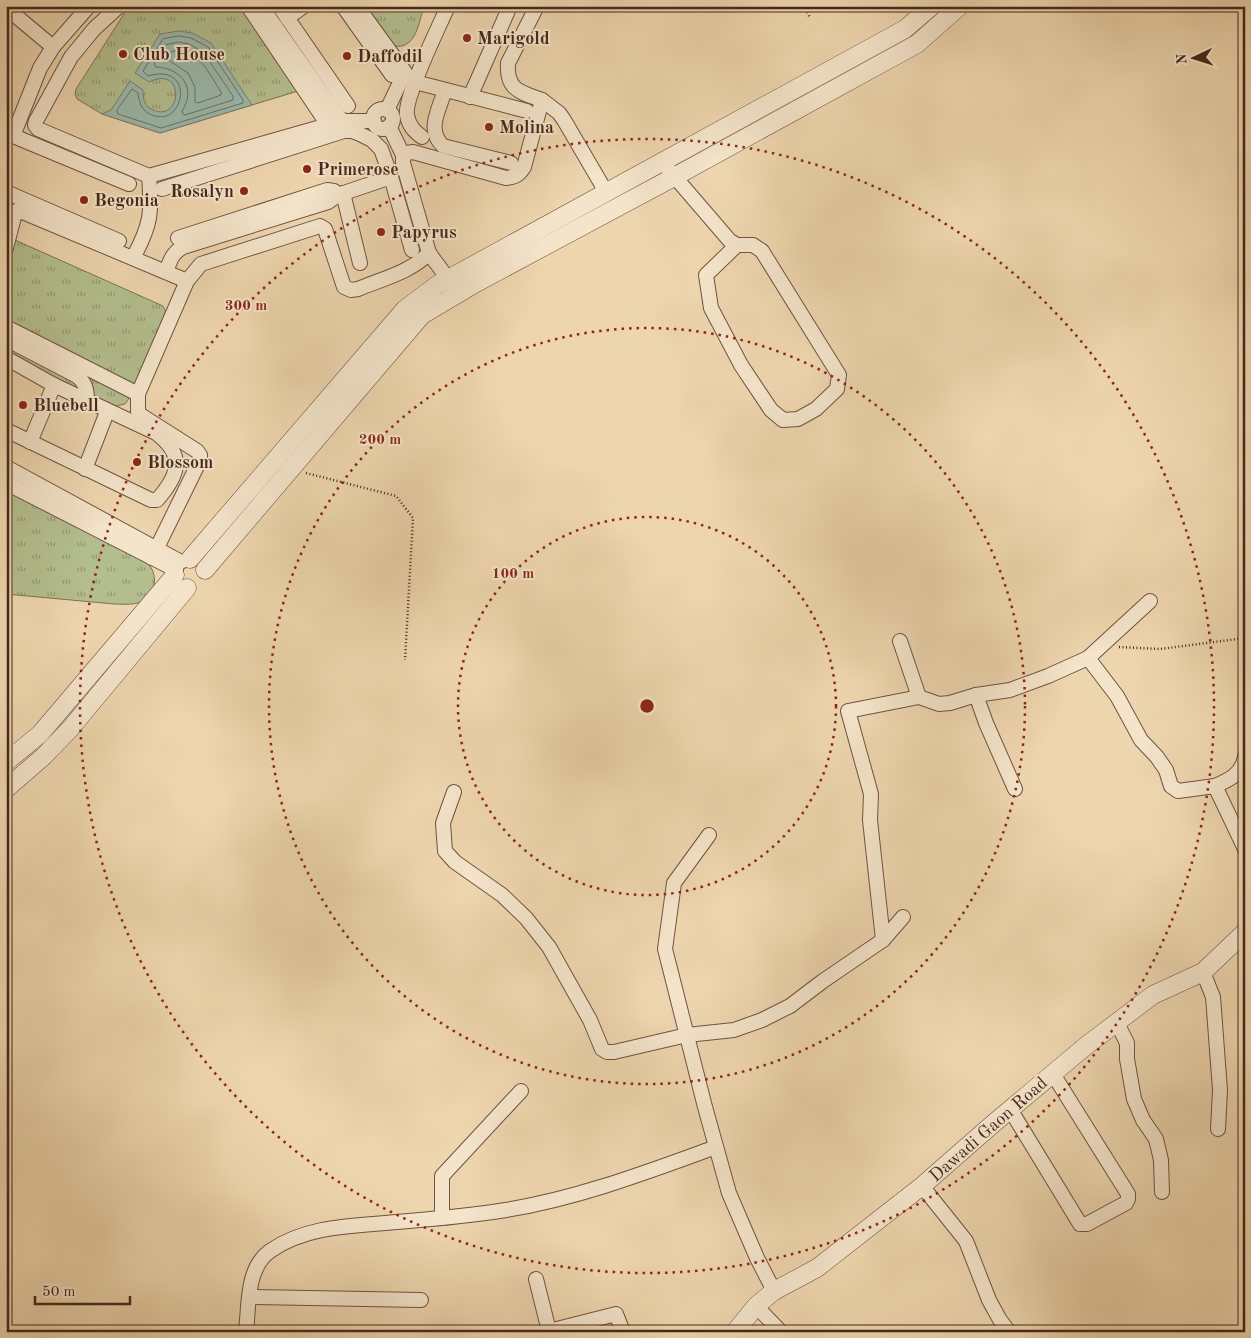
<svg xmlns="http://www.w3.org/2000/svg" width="1251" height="1338" font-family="'Old Standard TT',serif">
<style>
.park{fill:url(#park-tufts);stroke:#7c7354}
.water{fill:#99b9ab;stroke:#787f71}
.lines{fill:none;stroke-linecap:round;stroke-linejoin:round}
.shore{stroke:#707063;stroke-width:1}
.minor-casing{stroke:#705340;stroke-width:16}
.tertiary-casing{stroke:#705340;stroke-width:19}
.path{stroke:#46281b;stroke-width:2.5;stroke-dasharray:1 2.5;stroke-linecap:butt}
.minor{stroke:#f3e4ca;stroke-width:14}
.tertiary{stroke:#f3e4ca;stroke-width:18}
.ring{fill:none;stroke:#8f2418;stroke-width:2.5;stroke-dasharray:2.5 5}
.poi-dot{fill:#8f2418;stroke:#f3e4ca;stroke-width:2}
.labels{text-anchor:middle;stroke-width:4;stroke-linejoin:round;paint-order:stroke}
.poi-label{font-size:18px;font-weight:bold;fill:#46281b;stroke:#f3e4ca;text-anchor:start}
.street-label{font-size:18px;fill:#46281b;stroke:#f3e4ca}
.centre{fill:#8f2418;stroke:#f3e4ca;stroke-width:2.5}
.ring-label{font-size:15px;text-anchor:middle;font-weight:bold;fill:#8f2418;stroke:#f3e4ca;stroke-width:4;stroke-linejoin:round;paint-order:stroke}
</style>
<defs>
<pattern id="park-tufts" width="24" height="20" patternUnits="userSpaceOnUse" patternTransform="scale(1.25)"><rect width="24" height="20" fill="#b3be8e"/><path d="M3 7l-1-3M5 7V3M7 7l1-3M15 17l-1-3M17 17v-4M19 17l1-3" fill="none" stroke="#939a73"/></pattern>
</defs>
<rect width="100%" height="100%" fill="#edd5ad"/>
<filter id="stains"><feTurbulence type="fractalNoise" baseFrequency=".004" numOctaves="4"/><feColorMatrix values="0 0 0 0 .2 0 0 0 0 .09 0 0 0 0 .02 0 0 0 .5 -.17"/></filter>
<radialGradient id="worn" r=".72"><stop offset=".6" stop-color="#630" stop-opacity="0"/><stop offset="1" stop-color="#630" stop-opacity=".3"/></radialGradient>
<g class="park">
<path d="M 129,6 L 247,6 L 298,91 L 160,133 L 102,114 L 77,99 L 75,94 L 76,89 Z"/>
<path d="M 363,6 L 424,6 C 419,22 416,50 394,46 Z"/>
<path d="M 6,236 L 163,306 L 166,312 L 128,400 L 125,404 L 116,406 L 6,358 Z"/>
<path d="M 6,491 L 146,561 C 157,572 158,588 145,599 C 137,606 124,604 114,604 L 6,594 Z"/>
</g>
<path class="water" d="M 179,31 L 192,33 L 211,43 L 252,105 L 160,133 L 102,114 L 111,110 L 130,81 L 143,90 C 143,99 144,106 153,110 C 182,123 186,64 149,82 L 135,73 L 160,34 Z"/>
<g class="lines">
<g class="shore">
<path d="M 179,36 L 191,38 L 208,47 L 243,100 L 243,103 L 161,128 L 118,114 L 117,110 L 132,89 L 138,93 C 139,101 141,109 148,113 C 184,134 198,61 148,76 L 143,71 L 163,39 Z"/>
<path d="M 179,42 L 189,44 L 203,52 L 233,96 L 233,100 L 185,115 L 183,114 L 182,111 C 197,88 181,68 156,67 L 154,64 L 166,45 Z"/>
<path d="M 179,50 C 202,54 209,74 221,92 L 221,95 L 198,103 L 195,102 L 195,87 L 188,73 L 167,59 L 171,52 Z"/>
</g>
<defs>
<g id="minor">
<path d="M 119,6 L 94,29 L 71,57 L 36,121 L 35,125 L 38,129 L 149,176"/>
<path d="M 248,6 L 328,125"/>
<path d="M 261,6 L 342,121"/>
<path d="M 279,6 L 348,106"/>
<path d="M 343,6 L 392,75"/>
<path d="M 357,6 L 405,72 L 387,110"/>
<path d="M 10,11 L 53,47"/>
<path d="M 287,18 L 304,6"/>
<path d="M 415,82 L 527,111"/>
<path d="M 445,90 C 439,110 426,130 443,146 L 511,163"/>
<path d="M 470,97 L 510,6"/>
<path d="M 542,100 L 559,113 L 564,120 L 606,192"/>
<circle cx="383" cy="119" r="10"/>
<path d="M 389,126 L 403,155"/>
<path d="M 6,133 L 129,184"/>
<path d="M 13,136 L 40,68 L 53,47 L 89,6"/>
<path d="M 422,137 C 414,131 409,126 407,115 C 404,97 439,27 448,6"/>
<path d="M 662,162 L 730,241 L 737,245 L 753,245 L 762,251 L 839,375 L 837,389 L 816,409 L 798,419 L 783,420 L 771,410 L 741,365 L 711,308 L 706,275 L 737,245"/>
<path d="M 162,189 L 344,131 L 352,131 L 360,134 L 372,140 L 381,149 L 391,177 L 412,250"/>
<path d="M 6,192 L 119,241"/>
<path d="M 343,193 L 360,263"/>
<path d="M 178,238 L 327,190 L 334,191 L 338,195"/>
<path d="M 6,248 L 15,213 L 18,210 L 187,281"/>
<path d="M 429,253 L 454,287"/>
<path d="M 133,258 C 151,225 152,213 149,176 L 342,121 L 374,121"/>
<path d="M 166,272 C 170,261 172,253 183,247 L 328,202 L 338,195 L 391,177"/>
<path d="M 6,327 L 138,394 L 138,412 L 142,416 L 197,451 L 200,455 L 200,460 L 152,558"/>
<path d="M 6,339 L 77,376 C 86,383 87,390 87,402"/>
<path d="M 6,358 L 54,385 L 156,433 C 185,455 180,474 157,500 L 151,500 L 6,430"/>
<path d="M 138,394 L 187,281 L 201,264 L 320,226 L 325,229 L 344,287 L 351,290 L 358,289 C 382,279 411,272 429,253 L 403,163 L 403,155 L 407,153 L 413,152 L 506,178 C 515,177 519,175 524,167 L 542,100 C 520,92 506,90 508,63 L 537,6"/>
<path d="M 30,442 L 54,385"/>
<path d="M 6,467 L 181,562"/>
<path d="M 85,469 L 107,412"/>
<path d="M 6,483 L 176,570"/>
<path d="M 900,641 L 919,697 L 939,704 L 950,703 L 976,695 L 1010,690 L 1048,676 L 1088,658 L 1117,696 L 1141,740 L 1157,757 L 1166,770 L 1171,786 L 1178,791 L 1215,786 L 1245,849"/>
<path d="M 1088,658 L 1150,601"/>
<path d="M 976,695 L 986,723 L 1015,789"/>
<path d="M 1215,786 C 1229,780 1242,774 1245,757"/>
<path d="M 454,792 L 443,823 L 445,851 L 455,862 L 502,895 L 526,918 L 549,947 L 590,1020 L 602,1049 L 607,1052 L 614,1052 L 687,1035 L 734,1030 L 762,1020 L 790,1006 L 823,981 L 883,940 L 903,917"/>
<path d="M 709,835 L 674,883 L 665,949 L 705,1107 L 729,1193 L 757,1258 L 774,1291"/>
<path d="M 883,940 L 870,820 L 871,794 L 848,711 L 919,697"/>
<path d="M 1203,972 L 1213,997 L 1220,1090 L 1218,1129"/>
<path d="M 1117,1023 L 1127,1043 L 1127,1059 L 1134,1099 L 1143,1120 L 1156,1139 L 1161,1160 L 1162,1192"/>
<path d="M 1010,1109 L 1080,1224 L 1087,1224 L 1126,1203 L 1128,1199 L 1128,1194 L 1053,1074"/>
<path d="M 922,1186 L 966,1241 L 989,1300 L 1000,1320 L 1009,1332"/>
<path d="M 442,1218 L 442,1176 L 521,1091"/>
<path d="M 536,1279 L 549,1331 L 616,1314 L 623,1332"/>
<path d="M 250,1297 L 421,1300"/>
<path d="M 756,1306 L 781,1332"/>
<path d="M 246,1332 C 249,1306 246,1268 270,1251 C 307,1225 355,1226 397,1222 C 434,1219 470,1216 506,1210 C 579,1198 647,1172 716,1147"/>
</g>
<g id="tertiary">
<path d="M 190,559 L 405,309 L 437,285 L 905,29 L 932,6"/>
<path d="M 205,570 L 422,315 L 476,283 L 674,177 L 917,44 L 960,6"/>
<path d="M 6,762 L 40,734 L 175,575"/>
<path d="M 6,789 L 44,756 L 70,729 L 187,588"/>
<path d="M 735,1332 L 756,1306 L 774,1291 L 817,1268 L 922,1186 L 994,1123 L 1087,1045 L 1153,995 L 1203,972 L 1245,932"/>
</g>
</defs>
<use href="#minor" class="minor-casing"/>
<use href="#tertiary" class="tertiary-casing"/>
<g class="path">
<path d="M 804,6 L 810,18"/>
<path d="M 306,473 L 396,496 L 413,518 L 405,660"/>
<path d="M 1119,647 L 1160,649 L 1245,638"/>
<path d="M 206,1332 L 235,1329"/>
</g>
<use href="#minor" class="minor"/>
<use href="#tertiary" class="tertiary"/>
</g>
<g class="ring">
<circle cx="647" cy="706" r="189"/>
<circle cx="647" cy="706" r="378"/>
<circle cx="647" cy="706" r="567"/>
</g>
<g class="poi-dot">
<circle cx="467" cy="38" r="5"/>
<circle cx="123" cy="54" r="5"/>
<circle cx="347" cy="56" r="5"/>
<circle cx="489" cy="127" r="5"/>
<circle cx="307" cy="169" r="5"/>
<circle cx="244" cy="191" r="5"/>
<circle cx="84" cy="200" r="5"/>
<circle cx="381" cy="232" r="5"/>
<circle cx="23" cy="405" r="5"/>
<circle cx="137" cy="462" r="5"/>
</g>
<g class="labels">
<g class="poi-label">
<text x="477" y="44">Marigold</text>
<text x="133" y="60">Club House</text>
<text x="357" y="62">Daffodil</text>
<text x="499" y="133">Molina</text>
<text x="317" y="175">Primerose</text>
<text x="234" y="197" text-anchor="end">Rosalyn</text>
<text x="94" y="206">Begonia</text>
<text x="391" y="238">Papyrus</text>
<text x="33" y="411">Bluebell</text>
<text x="147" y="468">Blossom</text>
</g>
<g class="street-label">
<text transform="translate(988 1129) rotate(-41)" y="6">Dawadi Gaon Road</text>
</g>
</g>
<circle cx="647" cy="706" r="8" class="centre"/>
<g class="ring-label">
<text x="246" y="310">300 m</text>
<text x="380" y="444">200 m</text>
<text x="513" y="578">100 m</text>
</g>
<rect width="1251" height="1338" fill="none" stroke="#edd5ad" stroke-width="25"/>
<rect x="8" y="8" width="1236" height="1323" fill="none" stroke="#46281b" stroke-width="2.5"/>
<rect x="12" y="12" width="1226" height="1313" fill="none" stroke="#46281b"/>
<g transform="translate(1194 58) rotate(266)" stroke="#f3e4ca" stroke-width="4" paint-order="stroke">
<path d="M0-4L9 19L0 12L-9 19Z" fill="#46281b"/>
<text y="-8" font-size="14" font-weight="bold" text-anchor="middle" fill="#46281b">N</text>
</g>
<path d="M35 1296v8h95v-8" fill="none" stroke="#46281b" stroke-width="2.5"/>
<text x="42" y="1296" font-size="15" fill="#46281b" stroke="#f3e4ca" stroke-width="4" paint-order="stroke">50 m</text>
<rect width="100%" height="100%" filter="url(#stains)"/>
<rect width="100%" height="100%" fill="url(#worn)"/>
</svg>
